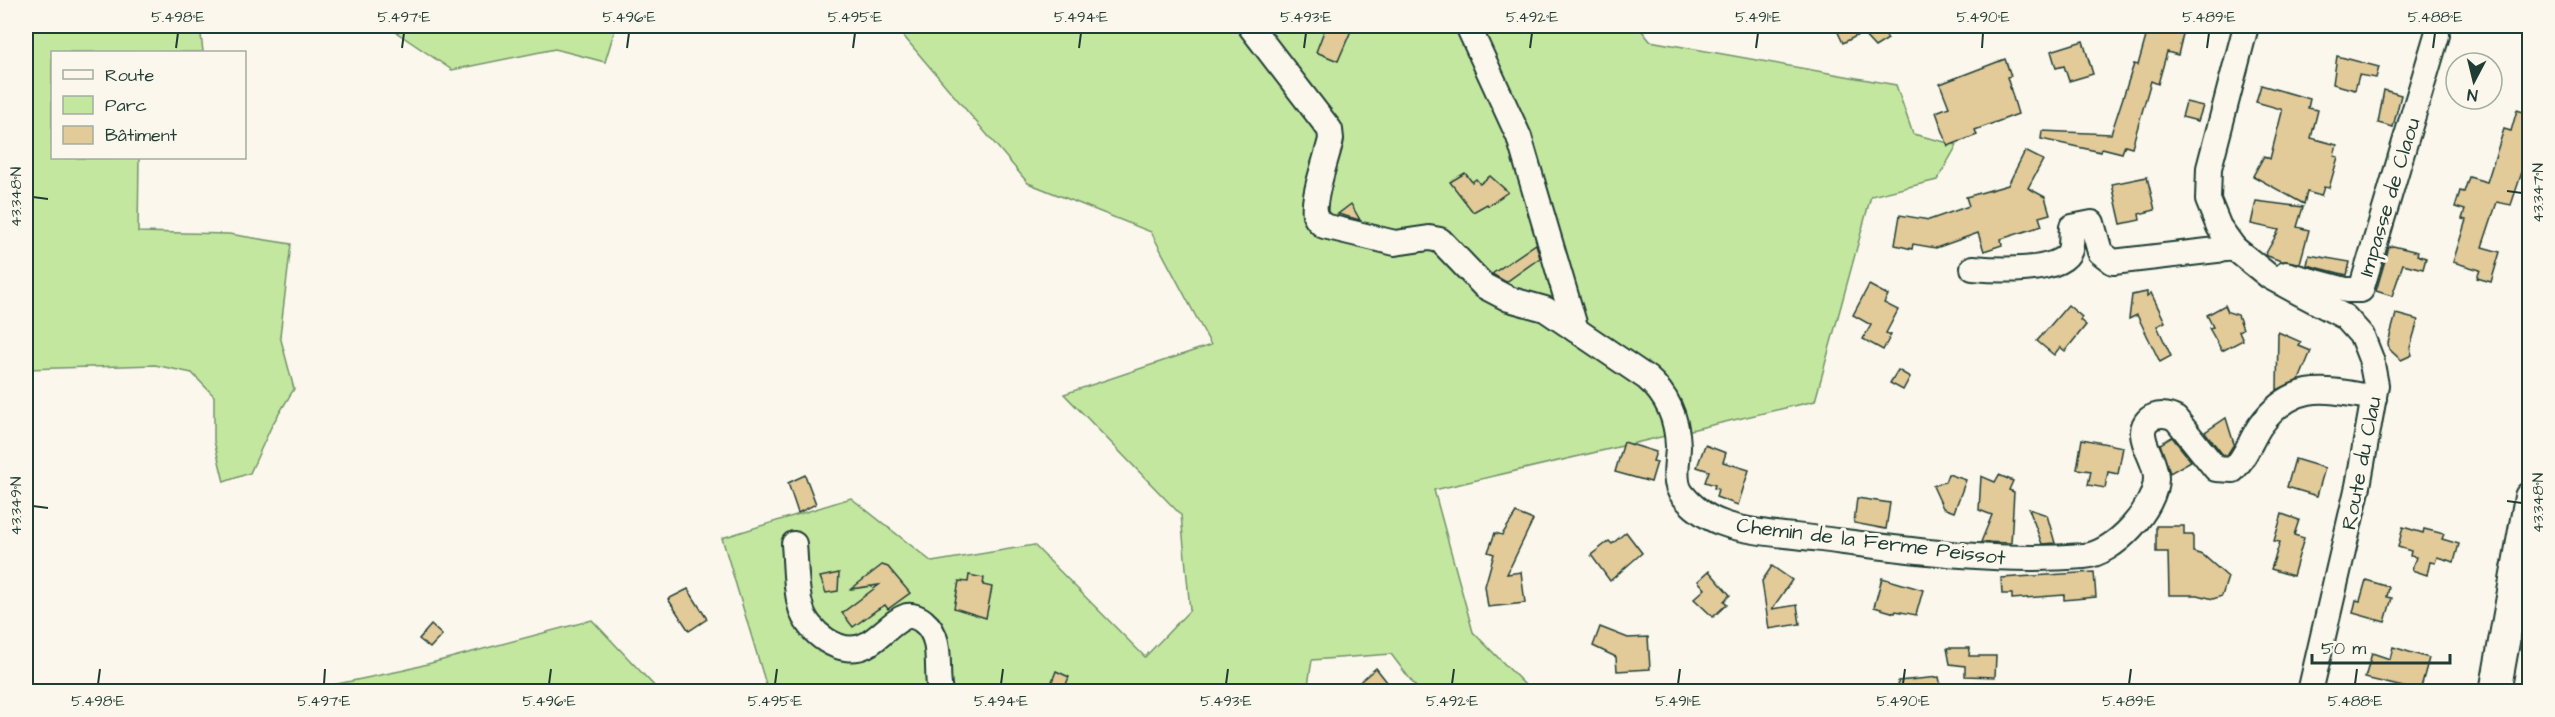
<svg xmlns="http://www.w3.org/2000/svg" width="2555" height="717" font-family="'Architects Daughter',sans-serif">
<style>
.green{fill:#c4e7a0;stroke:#72926a;stroke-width:1.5}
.building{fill:#e2ca99;stroke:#1f3d34;stroke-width:1.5}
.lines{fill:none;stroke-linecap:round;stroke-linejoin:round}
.minor-casing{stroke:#1f3d34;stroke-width:28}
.major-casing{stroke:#1f3d34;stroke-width:34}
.minor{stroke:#fbf7ec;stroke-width:24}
.major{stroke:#fbf7ec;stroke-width:30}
.ticks{fill:none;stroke:#1f3d34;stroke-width:2}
.labels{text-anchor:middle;stroke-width:6;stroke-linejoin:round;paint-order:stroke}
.street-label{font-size:21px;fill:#1f3d34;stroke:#fbf7ec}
.neatline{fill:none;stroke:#1f3d34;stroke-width:2}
.ticks-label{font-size:15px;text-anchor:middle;fill:#1f3d34}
</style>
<rect width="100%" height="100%" fill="#fbf7ec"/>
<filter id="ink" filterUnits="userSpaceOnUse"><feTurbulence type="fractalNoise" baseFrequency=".0167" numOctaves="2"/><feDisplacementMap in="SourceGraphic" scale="12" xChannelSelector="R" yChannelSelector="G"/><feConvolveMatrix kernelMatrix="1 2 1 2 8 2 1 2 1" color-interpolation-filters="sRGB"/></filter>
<g filter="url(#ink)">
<g class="green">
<path d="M 26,26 L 200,26 L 203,52 L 52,52 L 52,158 L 139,158 L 138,232 L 229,234 L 291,244 L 280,336 L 294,389 L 272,425 L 250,473 L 224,482 L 214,441 L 214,396 L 192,373 L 155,365 L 26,369 Z"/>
<path d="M 387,26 L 616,26 L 605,62 L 555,49 L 452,70 Z"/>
<path d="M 895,26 L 1638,26 L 1650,41 L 1896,85 L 1913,134 L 1957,145 L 1937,180 L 1871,196 L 1815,401 L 1434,490 L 1473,632 L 1531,691 L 1419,691 L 1391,654 L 1312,660 L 1307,691 L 768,691 L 722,538 L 851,498 L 932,562 L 1034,545 L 1145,657 L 1190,610 L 1181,515 L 1064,394 L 1211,345 L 1151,232 L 1028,183 Z"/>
<path d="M 592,620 L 659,691 L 26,691 L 26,689 L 36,686 L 308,690 L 405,670 Z"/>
</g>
<g class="building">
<path d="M 1326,26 L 1353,26 L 1338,61 L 1316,52 Z"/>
<path d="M 1835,26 L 1880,26 L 1888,39 L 1875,47 L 1862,33 L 1843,43 Z"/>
<path d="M 2149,26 L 2173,26 L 2183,28 L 2183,34 L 2178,55 L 2167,52 L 2158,84 L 2151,81 L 2132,147 L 2125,145 L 2122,153 L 2102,148 L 2101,152 L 2041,139 L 2042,131 L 2111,134 L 2134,64 L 2138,65 Z"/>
<path d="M 2083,41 L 2093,74 L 2069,81 L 2064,66 L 2056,68 L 2051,51 Z"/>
<path d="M 2337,56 L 2379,67 L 2376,78 L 2359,75 L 2355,90 L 2333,84 Z"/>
<path d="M 2005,59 L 2011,76 L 2007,77 L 2018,114 L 1975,130 L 1977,135 L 1948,146 L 1936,112 L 1949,107 L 1940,84 Z"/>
<path d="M 2261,85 L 2310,99 L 2308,108 L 2318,110 L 2311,138 L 2337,145 L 2334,156 L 2338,157 L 2329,188 L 2324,187 L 2321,196 L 2307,192 L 2304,204 L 2253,176 L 2264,156 L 2270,159 L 2282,112 L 2281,109 L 2256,102 Z"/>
<path d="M 2384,90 L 2401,95 L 2393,127 L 2378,123 Z"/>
<path d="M 2186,102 L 2203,106 L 2198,121 L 2182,117 Z"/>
<path d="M 2517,110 L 2529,114 L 2529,169 L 2524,166 L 2511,205 L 2497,202 L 2482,247 L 2500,252 L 2491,282 L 2477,278 L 2480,270 L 2453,262 L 2466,220 L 2462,219 L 2465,210 L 2455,207 L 2460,191 L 2464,192 L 2469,177 L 2487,182 L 2504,129 L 2511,131 Z"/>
<path d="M 2025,151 L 2043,160 L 2028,188 L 2045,197 L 2050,214 L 2039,217 L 2042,226 L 2001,239 L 2002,245 L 1984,251 L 1978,233 L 1936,248 L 1913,244 L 1912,249 L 1895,245 L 1900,215 L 1929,220 L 1969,206 L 1966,197 L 2008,185 Z"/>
<path d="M 1465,173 L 1472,182 L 1476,179 L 1480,184 L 1490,176 L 1508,192 L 1488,206 L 1487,204 L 1473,212 L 1450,182 Z"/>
<path d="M 2147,177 L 2155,210 L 2139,214 L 2140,220 L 2121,224 L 2112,184 Z"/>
<path d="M 2256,201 L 2303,207 L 2297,227 L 2309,230 L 2300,263 L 2281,261 L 2265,255 L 2279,230 L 2251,224 Z"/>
<path d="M 1351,204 L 1360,220 L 1338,214 Z"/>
<path d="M 1536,244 L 1540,258 L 1506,282 L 1492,274 Z"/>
<path d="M 2393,246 L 2418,252 L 2417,255 L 2426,258 L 2423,269 L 2403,264 L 2392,296 L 2376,291 L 2389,247 Z"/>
<path d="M 2309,255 L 2350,262 L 2347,275 L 2307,265 Z"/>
<path d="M 1869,285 L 1888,295 L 1884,303 L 1898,310 L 1886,333 L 1891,335 L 1883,350 L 1863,339 L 1871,325 L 1853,315 Z"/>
<path d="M 2147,292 L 2147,296 L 2151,293 L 2165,322 L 2157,326 L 2171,356 L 2160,362 L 2137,315 L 2129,319 L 2132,295 Z"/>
<path d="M 2068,305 L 2082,317 L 2080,320 L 2086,325 L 2065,351 L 2060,347 L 2054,355 L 2037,341 Z"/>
<path d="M 2225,305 L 2228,312 L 2238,315 L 2243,329 L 2239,331 L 2243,340 L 2222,351 L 2209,328 L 2213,327 L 2207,315 Z"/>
<path d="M 2396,314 L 2418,320 L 2410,348 L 2412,355 L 2401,360 L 2389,349 L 2388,343 Z"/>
<path d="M 2278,332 L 2301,342 L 2299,346 L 2311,351 L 2299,380 L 2277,390 Z"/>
<path d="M 1898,370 L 1910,377 L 1903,390 L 1890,383 Z"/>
<path d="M 2226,418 L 2234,444 L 2227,455 L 2223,455 L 2205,432 Z"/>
<path d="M 2172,437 L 2191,461 L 2170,473 L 2160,444 Z"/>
<path d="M 2082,439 L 2123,447 L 2118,474 L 2108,472 L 2105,488 L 2088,485 L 2091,471 L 2077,469 Z"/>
<path d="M 1624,442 L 1656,452 L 1653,461 L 1657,462 L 1651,482 L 1615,472 Z"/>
<path d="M 1705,445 L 1726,453 L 1723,462 L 1749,470 L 1738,505 L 1716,497 L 1718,489 L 1714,488 L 1715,485 L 1705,482 L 1709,471 L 1697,467 Z"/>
<path d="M 2295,459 L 2325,468 L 2317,496 L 2287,487 Z"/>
<path d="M 1948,474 L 1966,480 L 1954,512 L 1943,508 L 1933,486 L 1945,482 Z"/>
<path d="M 805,475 L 816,504 L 798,513 L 788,483 Z"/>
<path d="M 1999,475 L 2013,481 L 2009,490 L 2014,492 L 2011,543 L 1981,542 L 1992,515 L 1979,510 L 1981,476 L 1995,482 Z"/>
<path d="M 1857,498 L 1890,503 L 1886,529 L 1854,523 Z"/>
<path d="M 2029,509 L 2047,515 L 2055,543 L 2042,544 Z"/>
<path d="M 1516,513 L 1533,520 L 1507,574 L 1521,572 L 1525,603 L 1488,607 L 1485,586 L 1494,554 L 1488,552 L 1495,533 L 1502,535 Z"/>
<path d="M 2282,514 L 2299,520 L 2294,535 L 2304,538 L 2293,576 L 2271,569 L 2280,542 L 2274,541 Z"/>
<path d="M 2156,526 L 2184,526 L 2184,535 L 2193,535 L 2193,552 L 2203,555 L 2228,577 L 2222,596 L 2213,599 L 2198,595 L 2169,595 L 2168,552 L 2156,552 Z"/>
<path d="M 2403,527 L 2423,533 L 2424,529 L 2444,534 L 2442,539 L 2459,544 L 2454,562 L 2437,557 L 2435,563 L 2430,562 L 2427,575 L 2412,570 L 2416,557 L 2410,556 L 2411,551 L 2398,547 Z"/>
<path d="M 1626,532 L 1642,553 L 1610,581 L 1591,555 L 1609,541 L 1612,544 Z"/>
<path d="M 882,565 L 888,567 L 910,593 L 888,609 L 885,605 L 878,609 L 853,627 L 842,613 L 879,585 L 851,589 Z"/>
<path d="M 1772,566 L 1792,580 L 1772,609 L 1797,605 L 1800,624 L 1769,629 L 1762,581 Z"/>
<path d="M 1709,571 L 1730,595 L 1724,601 L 1727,604 L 1713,617 L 1694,599 L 1705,589 L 1698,581 Z"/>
<path d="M 2094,572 L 2096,597 L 2064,600 L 2064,595 L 2012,599 L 2012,594 L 2002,594 L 2001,578 Z"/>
<path d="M 839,573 L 838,591 L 826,593 L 820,577 Z"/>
<path d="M 969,575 L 984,578 L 983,585 L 992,587 L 986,618 L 954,608 L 959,581 L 968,582 Z"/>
<path d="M 1882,578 L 1923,590 L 1916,615 L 1896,611 L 1895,613 L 1874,607 Z"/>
<path d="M 2366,580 L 2389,587 L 2387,597 L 2392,598 L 2385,622 L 2353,613 L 2356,600 L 2360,601 Z"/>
<path d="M 688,589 L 707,619 L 689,631 L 668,599 Z"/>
<path d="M 431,625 L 442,635 L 430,648 L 419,639 Z"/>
<path d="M 1600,627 L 1628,638 L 1648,637 L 1650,669 L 1617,671 L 1616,657 L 1593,646 Z"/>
<path d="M 2393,647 L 2429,658 L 2420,691 L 2365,678 L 2372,653 L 2390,659 Z"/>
<path d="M 1947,648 L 1970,648 L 1969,656 L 1996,656 L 1995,677 L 1965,676 L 1965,666 L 1950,664 Z"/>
<path d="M 1376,668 L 1395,692 L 1348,692 Z"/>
<path d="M 1056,671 L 1069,677 L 1063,692 L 1048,692 Z"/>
<path d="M 1939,677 L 1942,692 L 1899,692 L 1898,681 Z"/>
</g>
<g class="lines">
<defs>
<g id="minor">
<path d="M 1250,26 L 1330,130 L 1331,139 C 1327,158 1312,197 1315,215 C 1316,220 1321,223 1324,226 L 1395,243 L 1429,238 L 1440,240 L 1484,286 L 1509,299 L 1545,309 L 1647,378 C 1667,395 1677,418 1678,446 C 1678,460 1672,482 1682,494 C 1691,506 1707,518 1722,523 C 1748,533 1792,535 1821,539 C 1907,550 1996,563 2084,556 C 2114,554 2156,508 2156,478 C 2156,462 2144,449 2143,434 C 2142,415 2163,411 2176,419 L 2216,469 L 2233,470 C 2246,457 2250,441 2260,426 C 2294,380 2325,389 2374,398"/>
<path d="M 1468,26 L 1519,137 L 1576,330"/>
<path d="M 2246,26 L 2209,168 L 2208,200 L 2219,227 L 2234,248 L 2270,277 L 2345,317 L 2362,336 L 2371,359 L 2376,385 L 2358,486 L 2310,692"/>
<path d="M 1973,268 C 1994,270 2062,274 2070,250 C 2072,244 2071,234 2072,227 L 2092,223 L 2100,252 L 2113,262 L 2234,248"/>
<path d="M 2286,274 L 2346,290 L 2361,290 L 2437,35"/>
<path d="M 794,544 C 796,565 795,588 801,608 C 807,632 841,658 866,645 C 880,638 892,621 907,616 C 912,615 920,618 924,622 C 944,638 935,670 940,692"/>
</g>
<path id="major" d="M 2495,692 L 2530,497"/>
</defs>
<use href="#minor" class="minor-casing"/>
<use href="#major" class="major-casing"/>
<use href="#minor" class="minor"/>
<use href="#major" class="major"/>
</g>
</g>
<path class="ticks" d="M 176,48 L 178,33M 402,48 L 404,33M 627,48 L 629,33M 853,48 L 855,33M 1079,48 L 1081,33M 1304,48 L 1306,33M 1530,48 L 1532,33M 1756,48 L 1758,33M 1982,48 L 1983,33M 2207,48 L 2209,33M 2433,48 L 2435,33M 2507,191 L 2522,193M 33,197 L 48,199M 2507,501 L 2522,503M 33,506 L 48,508M 98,684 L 100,669M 324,684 L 325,669M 549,684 L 551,669M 775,684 L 777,669M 1001,684 L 1003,669M 1226,684 L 1228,669M 1452,684 L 1454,669M 1678,684 L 1680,669M 1903,684 L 1905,669M 2129,684 L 2131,669M 2355,684 L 2357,669"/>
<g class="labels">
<g class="street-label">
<text transform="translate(2389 197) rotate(-73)" y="7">Impasse de Claou</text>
<text transform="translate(2361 463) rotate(-79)" y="7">Route du Clau</text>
<text transform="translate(1871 541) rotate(7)" y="7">Chemin de la Ferme Peissot</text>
</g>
</g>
<rect width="2555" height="717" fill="none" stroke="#fbf7ec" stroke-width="66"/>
<rect x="51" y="51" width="195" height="108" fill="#fbf7ec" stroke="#a3ada2" stroke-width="1.5"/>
<rect x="63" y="70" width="30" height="9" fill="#fbf7ec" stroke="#a3ada2" stroke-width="1.5"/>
<text x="105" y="81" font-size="18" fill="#1f3d34">Route</text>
<rect x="63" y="96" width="30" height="18" fill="#c4e7a0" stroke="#a3ada2" stroke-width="1.5"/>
<text x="105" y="111" font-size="18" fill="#1f3d34">Parc</text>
<rect x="63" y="126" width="30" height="18" fill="#e2ca99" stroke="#a3ada2" stroke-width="1.5"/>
<text x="105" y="141" font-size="18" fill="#1f3d34">Bâtiment</text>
<g transform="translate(2474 81) rotate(187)"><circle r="28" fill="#fbf7ec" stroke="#a3ada2" stroke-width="1.5"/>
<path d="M0-4.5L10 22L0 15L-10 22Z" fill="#1f3d34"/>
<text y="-9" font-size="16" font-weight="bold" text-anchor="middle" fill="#1f3d34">N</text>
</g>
<path d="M2312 654v9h138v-9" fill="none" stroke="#1f3d34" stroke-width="3"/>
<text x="2321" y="654" font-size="18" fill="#1f3d34" stroke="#fbf7ec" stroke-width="4.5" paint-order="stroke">50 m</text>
<rect x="33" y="33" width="2489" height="651" class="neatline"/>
<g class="ticks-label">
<text x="178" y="22">5.498°E</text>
<text x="404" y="22">5.497°E</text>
<text x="629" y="22">5.496°E</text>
<text x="855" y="22">5.495°E</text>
<text x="1081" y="22">5.494°E</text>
<text x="1306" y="22">5.493°E</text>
<text x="1532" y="22">5.492°E</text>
<text x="1758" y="22">5.491°E</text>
<text x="1983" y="22">5.490°E</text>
<text x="2209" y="22">5.489°E</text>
<text x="2435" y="22">5.488°E</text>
<text transform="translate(2538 193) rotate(-90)" y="5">43.347°N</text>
<text transform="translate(16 197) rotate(-90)" y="5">43.348°N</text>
<text transform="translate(2538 503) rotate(-90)" y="5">43.348°N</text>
<text transform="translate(16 506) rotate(-90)" y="5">43.349°N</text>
<text x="98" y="706">5.498°E</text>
<text x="324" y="706">5.497°E</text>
<text x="549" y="706">5.496°E</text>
<text x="775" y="706">5.495°E</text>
<text x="1001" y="706">5.494°E</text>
<text x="1226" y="706">5.493°E</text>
<text x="1452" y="706">5.492°E</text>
<text x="1678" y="706">5.491°E</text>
<text x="1903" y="706">5.490°E</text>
<text x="2129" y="706">5.489°E</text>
<text x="2355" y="706">5.488°E</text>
</g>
</svg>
